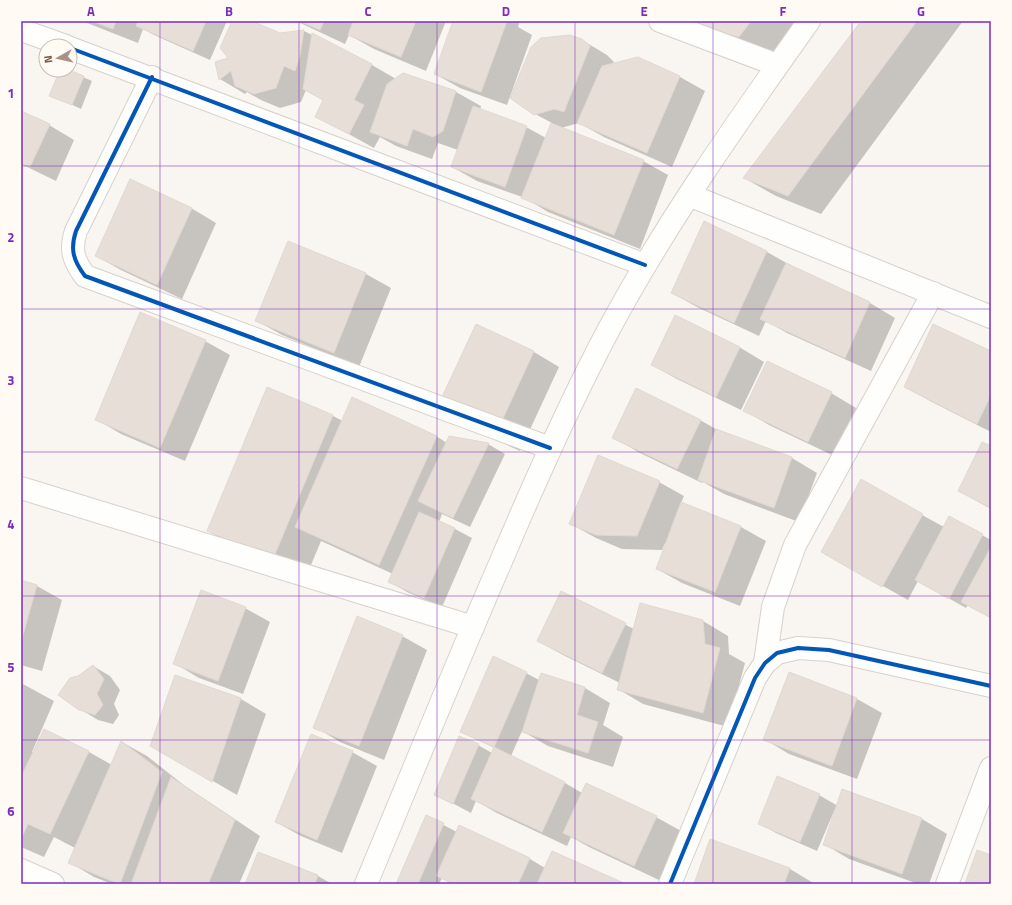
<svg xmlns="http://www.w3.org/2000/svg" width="1012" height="905" font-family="'Titillium Web',sans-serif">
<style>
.shadow{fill:#0003}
.building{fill:#e6ded7;stroke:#e2d8d2}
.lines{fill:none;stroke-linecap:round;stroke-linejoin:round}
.minor-casing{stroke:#d7d1cb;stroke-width:24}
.secondary-casing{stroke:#d9d2cb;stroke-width:24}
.minor{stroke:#fefefd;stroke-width:22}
.secondary{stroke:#fefefd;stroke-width:22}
.cycleway-casing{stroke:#fffaf3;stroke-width:6}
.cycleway{stroke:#0057b8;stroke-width:4}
.grid{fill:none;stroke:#7b2cbf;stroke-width:1;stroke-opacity:0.55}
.neatline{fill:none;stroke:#7b2cbf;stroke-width:1.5}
.grid-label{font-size:13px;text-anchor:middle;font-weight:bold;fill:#7b2cbf}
</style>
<rect width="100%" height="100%" fill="#f9f5f0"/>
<g class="shadow">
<path d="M 82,21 L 227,21 L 210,60 L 154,35 L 143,29 L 138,43 Z"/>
<path d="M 233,21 L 250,21 L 280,34 L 304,31 L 372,65 L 396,79 L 403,74 L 456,92 L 481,106 L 480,110 L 526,127 L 546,138 L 552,123 L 535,114 L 582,40 L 607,55 L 614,62 L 613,64 L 638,58 L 680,77 L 705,91 L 672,167 L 604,137 L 579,123 L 561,128 L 643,161 L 668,175 L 640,249 L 548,212 L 525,198 L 477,181 L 452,167 L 458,150 L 438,143 L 432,159 L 396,146 L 380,137 L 374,148 L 316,116 L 324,100 L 306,90 L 301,102 L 280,108 L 261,100 L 247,92 L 245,94 L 220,79 L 216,62 L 230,59 Z"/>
<path d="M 296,21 L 446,21 L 426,71 L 374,49 L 349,35 L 345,44 Z"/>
<path d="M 454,21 L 520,21 L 518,27 L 532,35 L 507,105 L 460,88 L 435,74 Z"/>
<path d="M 695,21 L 798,21 L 771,55 Z"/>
<path d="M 863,21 L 963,21 L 821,214 L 776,196 L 744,178 Z"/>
<path d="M 61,70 L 67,70 L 92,81 L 81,109 L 51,95 Z"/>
<path d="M 21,112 L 49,125 L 74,140 L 56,181 L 21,164 Z"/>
<path d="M 191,208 L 216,223 L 182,299 L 121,270 L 96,256 Z"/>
<path d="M 704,222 L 767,252 L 792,266 L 791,267 L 870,303 L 895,318 L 871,371 L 787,333 L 766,321 L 759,336 L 697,307 L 672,293 Z"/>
<path d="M 288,242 L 366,274 L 391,288 L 359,367 L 282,335 L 257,321 Z"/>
<path d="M 477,325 L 534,352 L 559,367 L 520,451 L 462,424 Z"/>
<path d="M 205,341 L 230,355 L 185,461 L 121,434 L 96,419 Z"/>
<path d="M 739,347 L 764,362 L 741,410 L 677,379 L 652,365 Z"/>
<path d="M 991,352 L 991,432 L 930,401 L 905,387 Z"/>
<path d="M 767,362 L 831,393 L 856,408 L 834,456 L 769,425 L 744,410 Z"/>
<path d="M 267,388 L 333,416 L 343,421 L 436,436 L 447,443 L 488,444 L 505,454 L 470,527 L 442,514 L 439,522 L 455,529 L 472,538 L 442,607 L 407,592 L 390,582 L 393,574 L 321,541 L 306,577 L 240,549 L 208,531 Z"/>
<path d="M 700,420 L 721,432 L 792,458 L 817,473 L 799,522 L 724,494 L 703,482 L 702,483 L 638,452 L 613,437 Z"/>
<path d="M 991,447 L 991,509 L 959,491 Z"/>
<path d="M 659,482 L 684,496 L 681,503 L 741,527 L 766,541 L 740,606 L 682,583 L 657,569 L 667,543 L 665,543 L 662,550 L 622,549 L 596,538 L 571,524 Z"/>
<path d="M 922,515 L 944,527 L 950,517 L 991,540 L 991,618 L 968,605 L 966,608 L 918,581 L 908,600 L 822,552 Z"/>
<path d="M 21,581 L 37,586 L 62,600 L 42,671 L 21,665 Z"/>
<path d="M 562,593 L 634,629 L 703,621 L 728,636 L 729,654 L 745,663 L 728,727 L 643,704 L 618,689 L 620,683 L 563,655 L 538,641 Z"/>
<path d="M 245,608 L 270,622 L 243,694 L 199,678 L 174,663 Z"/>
<path d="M 402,636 L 427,650 L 384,760 L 340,742 L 315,727 Z"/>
<path d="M 93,666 L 110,676 L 120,690 L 114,704 L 119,715 L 113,724 L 98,720 L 80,709 L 79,677 Z"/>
<path d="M 526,673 L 539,680 L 541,674 L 585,688 L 610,703 L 603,725 L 623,737 L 613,767 L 548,746 L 522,731 L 511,756 L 565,783 L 582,793 L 656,817 L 681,831 L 659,880 L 589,847 L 571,837 L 567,846 L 497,813 L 476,801 L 471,813 L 435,794 L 478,745 L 492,753 L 494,748 L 461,731 Z"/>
<path d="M 789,673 L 857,699 L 882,713 L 857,779 L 789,754 L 764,739 Z"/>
<path d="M 176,676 L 241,699 L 266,714 L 237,795 L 151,745 Z"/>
<path d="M 21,683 L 54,701 L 32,752 L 34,752 L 44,730 L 89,752 L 112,765 L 122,742 L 147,756 L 185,786 L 260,836 L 239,884 L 112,884 L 94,877 L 69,862 L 75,848 L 54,837 L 44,857 L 21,847 Z"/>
<path d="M 352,752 L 377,766 L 342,853 L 301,836 L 276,822 Z"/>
<path d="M 843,790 L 922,819 L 947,834 L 929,884 L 918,884 L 849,859 L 824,844 L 836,810 L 835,809 L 817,851 L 776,833 L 759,823 L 819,795 L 838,806 Z"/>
<path d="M 426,816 L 457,832 L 460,827 L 530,859 L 545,868 L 623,884 L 453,884 L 442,878 L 439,884 L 397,884 Z"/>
<path d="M 711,840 L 790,869 L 815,884 L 695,884 Z"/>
<path d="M 318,876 L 332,884 L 246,884 Z"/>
</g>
<g class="building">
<path d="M 92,21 L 116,21 L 113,29 Z"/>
<path d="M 138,21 L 206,21 L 193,51 L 136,26 Z"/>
<path d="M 232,21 L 252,21 L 280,33 L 304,30 L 300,56 L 295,71 L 284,66 L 276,88 L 254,94 L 235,86 L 231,71 L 219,80 L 215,62 L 228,58 L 220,48 Z"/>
<path d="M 299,21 L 324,21 L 320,30 Z"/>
<path d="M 353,21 L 416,21 L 401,57 L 348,35 Z"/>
<path d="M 453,21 L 507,21 L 481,92 L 434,74 Z"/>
<path d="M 694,21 L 751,21 L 739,37 L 691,25 Z"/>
<path d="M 861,21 L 917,21 L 788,196 L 743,178 Z"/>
<path d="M 312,33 L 372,64 L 354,100 L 364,105 L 349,134 L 315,117 L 323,100 L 303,89 Z"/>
<path d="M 570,35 L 582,39 L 590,46 L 564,112 L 554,109 L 534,115 L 510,98 L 531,47 L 541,38 Z"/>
<path d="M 638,57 L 680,76 L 647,153 L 577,123 L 602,66 Z"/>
<path d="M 60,70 L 69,70 L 84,76 L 72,105 L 49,96 Z"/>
<path d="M 403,73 L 456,91 L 443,131 L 433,137 L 413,129 L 407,146 L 370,132 L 387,84 Z"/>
<path d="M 473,106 L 527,126 L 505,187 L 451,167 Z"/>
<path d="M 21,111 L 50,124 L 30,167 L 21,163 Z"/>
<path d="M 551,123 L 644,160 L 614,235 L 521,198 Z"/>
<path d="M 130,179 L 192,208 L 157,285 L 95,256 Z"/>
<path d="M 704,221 L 767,251 L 734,323 L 671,293 Z"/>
<path d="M 288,241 L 366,273 L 334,353 L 255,321 Z"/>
<path d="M 786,263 L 870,302 L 845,358 L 760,319 Z"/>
<path d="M 140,312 L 206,340 L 160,448 L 95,420 Z"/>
<path d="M 675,315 L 740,347 L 716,397 L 651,365 Z"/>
<path d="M 476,324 L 534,351 L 494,438 L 436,410 Z"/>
<path d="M 933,324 L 991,351 L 991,395 L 977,424 L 904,387 Z"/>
<path d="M 767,361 L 832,392 L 808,442 L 743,411 Z"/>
<path d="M 267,387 L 333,415 L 273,559 L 207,531 Z"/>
<path d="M 636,388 L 701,420 L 677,469 L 612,438 Z"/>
<path d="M 352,397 L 437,436 L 379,565 L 295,527 Z"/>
<path d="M 716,429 L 792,457 L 774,508 L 698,480 Z"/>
<path d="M 449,436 L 489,443 L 453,518 L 418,501 Z"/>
<path d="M 982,442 L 991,446 L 991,508 L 958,491 Z"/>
<path d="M 598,455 L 660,481 L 637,536 L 596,535 L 569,524 Z"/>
<path d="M 861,479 L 923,514 L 882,587 L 821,552 Z"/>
<path d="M 681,502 L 741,526 L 715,592 L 656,569 Z"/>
<path d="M 419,512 L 455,528 L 424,598 L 388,582 Z"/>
<path d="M 949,516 L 983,534 L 949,599 L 915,580 Z"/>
<path d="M 991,547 L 991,618 L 961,602 Z"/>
<path d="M 21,580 L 37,585 L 21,642 Z"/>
<path d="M 201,590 L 246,607 L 218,681 L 173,664 Z"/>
<path d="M 561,591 L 626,623 L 602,673 L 537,641 Z"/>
<path d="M 640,603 L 703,620 L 705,644 L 720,648 L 703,713 L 617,690 Z"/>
<path d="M 357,616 L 403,635 L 359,746 L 313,728 Z"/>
<path d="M 493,656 L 527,672 L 494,747 L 460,732 Z"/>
<path d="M 93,665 L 104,679 L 97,694 L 103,705 L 95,715 L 79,710 L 58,695 L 70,678 L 78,676 Z"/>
<path d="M 789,672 L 857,698 L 832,766 L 763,740 Z"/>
<path d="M 541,673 L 585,687 L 577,715 L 598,722 L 588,753 L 522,732 Z"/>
<path d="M 175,675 L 241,698 L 212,782 L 150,746 Z"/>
<path d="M 44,729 L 89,751 L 50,834 L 28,824 L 21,839 L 21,777 Z"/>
<path d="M 311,734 L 353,751 L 317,840 L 275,822 Z"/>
<path d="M 459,736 L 479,744 L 453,804 L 434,795 Z"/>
<path d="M 121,741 L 162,772 L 120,884 L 119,884 L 68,863 Z"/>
<path d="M 494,747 L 565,782 L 542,832 L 471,799 Z"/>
<path d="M 777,776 L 820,794 L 800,842 L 758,824 Z"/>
<path d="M 171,777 L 235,820 L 208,884 L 131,884 Z"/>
<path d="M 586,783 L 657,816 L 634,866 L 563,833 Z"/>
<path d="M 842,789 L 922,818 L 902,874 L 823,845 Z"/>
<path d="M 426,815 L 444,823 L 418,884 L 396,884 Z"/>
<path d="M 459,825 L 530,858 L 518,884 L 454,884 L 436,876 Z"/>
<path d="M 710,839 L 790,868 L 784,884 L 694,884 Z"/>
<path d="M 977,850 L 991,855 L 991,884 L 965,884 Z"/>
<path d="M 552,851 L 626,884 L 537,884 Z"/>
<path d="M 258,852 L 318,875 L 315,884 L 245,884 Z"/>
</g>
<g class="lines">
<defs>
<g id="minor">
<path d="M 660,21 L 777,65"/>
<path d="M 21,30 L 66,46"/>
<path d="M 70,48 L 645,265"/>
<path d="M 152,77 L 76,231 C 70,249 73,260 85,276 L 550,448"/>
<path d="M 689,195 L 991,317"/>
<path d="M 21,488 L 473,627"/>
<path d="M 765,663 L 773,607 L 795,545 L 933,293"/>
<path d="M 21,870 L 53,884"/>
<path d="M 670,884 L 755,678 L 765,663 L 777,653 L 798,648 L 829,650 L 991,686"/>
<path d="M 947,884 L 991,768"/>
</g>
<path id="secondary" d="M 366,884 C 411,776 455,667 502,559 C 535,481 569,404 609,329 C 667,221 738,121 809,21"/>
</defs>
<use href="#minor" class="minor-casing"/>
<use href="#secondary" class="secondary-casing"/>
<use href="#minor" class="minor"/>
<use href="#secondary" class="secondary"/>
<defs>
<g id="cycleway">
<path d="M 70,48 L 645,265"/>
<path d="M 152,77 L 76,231 C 70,249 73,260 85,276 L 550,448"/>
<path d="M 670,884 L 755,678 L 765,663 L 777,653 L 798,648 L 829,650 L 991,686"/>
</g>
</defs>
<use href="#cycleway" class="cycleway-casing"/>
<use href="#cycleway" class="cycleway"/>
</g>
<path class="grid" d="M 160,21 L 160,884M 299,21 L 299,884M 437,21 L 437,884M 575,21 L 575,884M 713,21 L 713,884M 852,21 L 852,884M 21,166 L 991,166M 21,309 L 991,309M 21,452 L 991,452M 21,596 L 991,596M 21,740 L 991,740"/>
<rect width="1012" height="905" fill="none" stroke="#fffaf3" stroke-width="44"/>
<g transform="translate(58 58) rotate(262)"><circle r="19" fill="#fffaf3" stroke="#cabbb1"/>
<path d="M0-3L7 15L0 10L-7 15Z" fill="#a69286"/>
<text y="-6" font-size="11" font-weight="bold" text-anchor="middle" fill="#7a5c4d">N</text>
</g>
<rect x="22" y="22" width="968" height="861" class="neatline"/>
<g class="grid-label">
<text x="91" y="16">A</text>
<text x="229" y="16">B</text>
<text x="368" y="16">C</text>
<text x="506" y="16">D</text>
<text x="644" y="16">E</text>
<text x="783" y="16">F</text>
<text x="921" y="16">G</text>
<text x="11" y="98">1</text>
<text x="11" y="242">2</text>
<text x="11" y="385">3</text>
<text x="11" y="529">4</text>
<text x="11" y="672">5</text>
<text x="11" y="816">6</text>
</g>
</svg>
